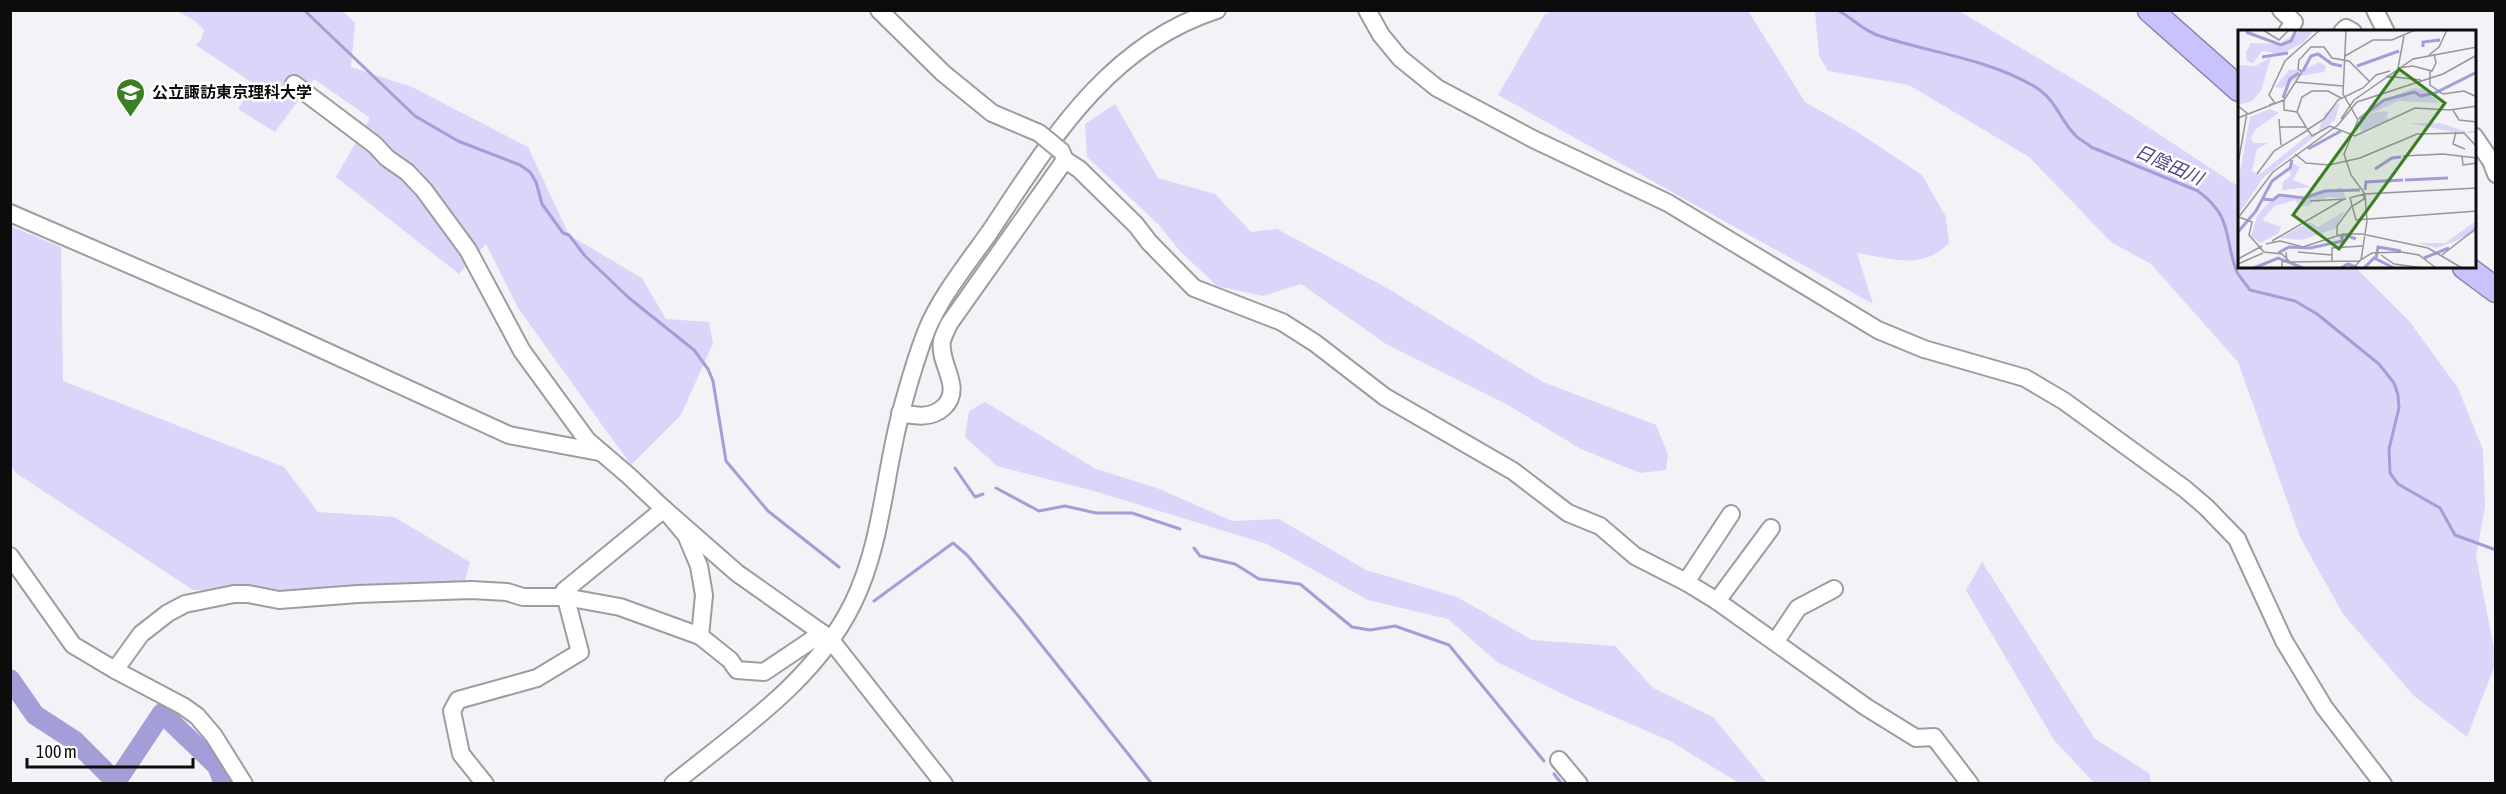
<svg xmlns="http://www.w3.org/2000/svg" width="2506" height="794" font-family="'Asap Condensed','Noto Sans JP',sans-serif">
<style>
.green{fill:#d9d6f9}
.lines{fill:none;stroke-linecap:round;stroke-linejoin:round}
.stream{stroke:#a39dd8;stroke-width:3}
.river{stroke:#a39dd8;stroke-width:20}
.minor-casing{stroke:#9d9da1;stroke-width:20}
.highway-casing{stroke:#8682a9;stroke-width:27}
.minor{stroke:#fff;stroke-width:16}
.highway{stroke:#c8c2fd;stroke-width:24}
.minor-bridge-casing{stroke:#9d9da1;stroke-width:20;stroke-linecap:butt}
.minor-bridge{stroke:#fff;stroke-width:16}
.labels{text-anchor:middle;stroke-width:5;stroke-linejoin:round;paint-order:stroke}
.poi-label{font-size:16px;font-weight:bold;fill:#0c0c0d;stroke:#fff;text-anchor:start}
.water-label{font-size:18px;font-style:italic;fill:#4e4188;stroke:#fff}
.inset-river{fill:none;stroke:#a39dd8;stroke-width:3}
.inset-road{fill:none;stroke:#979699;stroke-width:1.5}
.view{fill:#3a7f23;fill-opacity:0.15;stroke:#3a7f23;stroke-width:3}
.inset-edge{fill:none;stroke:#0c0c0d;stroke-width:3}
</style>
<rect width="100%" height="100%" fill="#f3f2f6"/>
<g class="green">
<path d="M 1556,10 L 1748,11 L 1805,102 L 1859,133 L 1922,175 L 1946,217 L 1949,243 C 1922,271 1891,258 1857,253 L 1873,304 L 1498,95 L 1545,14 Z"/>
<path d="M 177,11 L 342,11 L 355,23 L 351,67 L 412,87 L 528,147 L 569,235 L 642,278 L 666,319 L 709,322 L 713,343 L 681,415 L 631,465 L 518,308 L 486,244 L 459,274 L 336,177 L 370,118 L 314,79 L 275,132 L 238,109 L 254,84 L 196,45 L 201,40 L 204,30 L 194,20 Z"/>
<path d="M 1815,11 L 1959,11 L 2095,92 L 2239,187 L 2239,267 L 2355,267 L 2410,322 L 2458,388 L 2483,450 L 2485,507 L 2476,556 L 2495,654 L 2495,665 L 2467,737 L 2414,696 L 2343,614 L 2300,537 L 2238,362 L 2151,264 L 2111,242 L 2029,157 L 1909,85 L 1828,71 L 1819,56 Z"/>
<path d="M 1115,104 L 1158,178 L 1215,194 L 1251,232 L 1277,229 L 1385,287 L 1543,382 L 1656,425 L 1668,454 L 1666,470 L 1640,473 L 1581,449 L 1508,405 L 1386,344 L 1301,284 L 1263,296 L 1217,286 L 1179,250 L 1158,224 L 1087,157 L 1085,124 Z"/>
<path d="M 10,226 L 61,247 L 63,381 L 284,467 L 318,512 L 394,517 L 470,562 L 462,592 L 193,590 L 16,473 L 10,464 Z"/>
<path d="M 985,402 L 1096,469 L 1157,488 L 1232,521 L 1279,519 L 1366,570 L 1457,597 L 1532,640 L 1615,646 L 1653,688 L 1713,717 L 1767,783 L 1739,783 L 1670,741 L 1573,699 L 1497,662 L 1448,619 L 1368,600 L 1267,544 L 1094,491 L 997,466 L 965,437 L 969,411 Z"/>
<path d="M 1982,562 L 2095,739 L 2149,773 L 2151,783 L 2094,783 L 2054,740 L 1966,590 Z"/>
</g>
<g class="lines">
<g class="stream">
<path d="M 304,10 L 415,116 L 458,141 L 520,165 L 530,172 L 536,182 L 542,204 L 563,233 L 569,235 L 585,256 L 629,298 L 694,350 L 708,369 L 713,381 L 726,461 L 768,511 L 839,567"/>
<path d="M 1837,10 C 1853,18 1863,31 1880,36 C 1931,53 1984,58 2032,85 C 2056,98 2059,119 2076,136 C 2080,140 2087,143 2091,147 L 2198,191 C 2232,216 2224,235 2236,270 C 2239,277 2246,284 2250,290 L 2295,301 L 2317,314 L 2379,364 L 2394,383 L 2398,395 L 2399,408 L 2389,449 L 2390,473 L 2398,484 L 2440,508 L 2455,535 L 2496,550"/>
<path d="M 955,468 L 975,497 L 983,494"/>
<path d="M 996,488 L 1039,511 L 1065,506 L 1096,513 L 1132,513 L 1180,529"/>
<path d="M 1194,548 L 1200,556 L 1235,564 L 1259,579 L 1300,584 L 1352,627 L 1370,630 L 1395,626 L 1449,645 L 1544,761"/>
<path d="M 874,601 L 953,543 L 967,555 L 1020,618 L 1152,784"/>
<path d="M 1554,774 L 1562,784"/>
</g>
<path class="river" d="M 10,679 L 35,715 L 75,741 L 116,782 L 162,713 L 217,766 L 224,784"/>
<defs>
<g id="minor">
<path d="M 879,10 L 943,73 L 992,113 L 1039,133"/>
<path d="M 1367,10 L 1381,35 L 1400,58 L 1437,88 L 1533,139 L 1668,203 L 1878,330 L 1924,349 L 2025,378 L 2064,401 L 2185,489 L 2206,507 L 2237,539 L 2284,641 L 2324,707 L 2383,784"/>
<path d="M 2281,10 L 2294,22 L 2287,32"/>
<path d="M 2375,10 L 2386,32"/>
<path d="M 2342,32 L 2346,28 L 2353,32"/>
<path d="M 294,84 L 375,145 L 387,158 L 407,172 L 424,190 L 468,250 L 522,351 L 587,440 L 629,476 L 664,509 L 686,535 L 699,566 L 704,595 L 700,636"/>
<path d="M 2474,136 L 2491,161 L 2496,174"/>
<path d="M 1061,151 L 1065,160 L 1079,169 L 1136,225 L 1149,242 L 1194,288 L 1282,322 L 1315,343 L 1385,397 L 1513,471 L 1568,513 L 1600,526 L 1635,556 L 1686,582 L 1717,601 L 1866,707 L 1916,738 L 1934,737 L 1970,784"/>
<path d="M 10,213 L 262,322 L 509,435 L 599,452"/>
<path d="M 900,413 C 916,416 931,419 944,407 C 964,387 938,364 942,341 C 943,336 947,329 949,324 L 1065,160"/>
<path d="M 10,556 L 73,645 L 115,670 L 183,706 L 197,716 L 214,736 L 244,784"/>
<path d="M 1686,582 L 1731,514"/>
<path d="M 1717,601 L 1771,528"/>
<path d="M 1776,641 L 1798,608 L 1834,589"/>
<path d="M 115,670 L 141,634 L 168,613 L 185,604 L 234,594 L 248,594 L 279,600 L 358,594 L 471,590 L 507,592 L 523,597 L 565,597 L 620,607 L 700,636 L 730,660 L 737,670 L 764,672 L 822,633 L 830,639 L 944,784"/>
<path d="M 1559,760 L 1579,784"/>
<path d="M 485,784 L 461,754 L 452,711 L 458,700 L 537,678 L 580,652 L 564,591 L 664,509 L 737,573 L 822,633"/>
<path d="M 673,784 C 738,731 815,681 853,603 C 882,544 884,476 901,412 C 908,386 916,358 926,332 C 940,297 967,264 989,233 C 1049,143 1107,45 1217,10"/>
</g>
<g id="highway">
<path d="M 2150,10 L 2239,89"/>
<path d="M 2465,267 L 2496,290"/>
</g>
</defs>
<use href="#minor" class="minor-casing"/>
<use href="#highway" class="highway-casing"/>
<use href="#minor" class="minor"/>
<use href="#highway" class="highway"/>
<defs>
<path id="minor-bridge" d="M 1039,133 L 1061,151"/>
</defs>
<use href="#minor-bridge" class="minor-bridge-casing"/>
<use href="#minor-bridge" class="minor-bridge"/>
</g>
<defs>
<symbol id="university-pin" viewBox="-11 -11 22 30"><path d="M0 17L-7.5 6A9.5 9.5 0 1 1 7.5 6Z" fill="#3a7f23" stroke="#fff"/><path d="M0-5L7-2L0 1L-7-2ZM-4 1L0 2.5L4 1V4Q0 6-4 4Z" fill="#fff"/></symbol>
</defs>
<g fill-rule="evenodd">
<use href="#university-pin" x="114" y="76" width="33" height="45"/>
</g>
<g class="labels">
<g class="poi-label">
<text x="152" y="98">公立諏訪東京理科大学</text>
</g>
<g class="water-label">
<text transform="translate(2169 165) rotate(24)" y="6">日陰田川</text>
</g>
</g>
<g transform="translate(2238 30)">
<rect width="238" height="238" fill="#f3f2f6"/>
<path d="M 63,0 L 76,0 L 65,13 L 43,24 L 24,21 L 15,33 L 9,31 L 8,22 L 13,13 L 41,14 ZM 33,27 L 23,61 L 14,71 L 0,75 L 1,35 L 17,36 ZM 81,32 L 88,36 L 86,42 L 63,46 L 44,58 L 37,57 L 51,40 L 67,39 ZM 175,58 L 186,59 L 202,73 L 161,71 L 136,82 L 130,77 ZM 102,72 L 97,90 L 25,148 L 0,185 L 0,153 L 12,87 L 32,79 L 41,83 L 18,99 L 13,108 L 16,113 L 30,113 L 19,119 L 14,141 L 21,145 L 70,105 L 80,102 L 87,83 ZM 146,81 L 151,82 L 148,87 L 152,89 L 124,102 L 121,96 L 128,84 ZM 171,93 L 202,93 L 229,102 L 238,100 L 238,103 L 215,102 ZM 54,133 L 62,137 L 55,150 L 73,157 L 44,160 L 45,152 L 53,145 L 50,139 ZM 103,157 L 108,168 L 90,167 L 79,173 L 77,169 L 71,176 L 61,176 L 57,170 L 37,176 L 24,190 L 43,197 L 41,203 L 22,213 L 13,206 L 19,186 L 37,166 L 74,167 ZM 107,181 L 97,199 L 63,210 L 41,208 L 72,192 L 80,197 ZM 238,191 L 238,202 L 217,211 L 199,218 L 179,213 L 207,213 Z" fill="#d9d6f9"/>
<path class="inset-river" d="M 8,2 L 43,15 L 53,11 L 58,0M 185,17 L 185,12 L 202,10M 24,27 L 50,23M 119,36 L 161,21M 65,41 L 73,26 L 80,24 L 94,34 L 104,36M 45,68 L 52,49 L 61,43M 121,89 L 146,70 L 176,62 L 183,66 L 197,63 L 239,42M 70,119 L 103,101M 137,139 L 154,128 L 163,127M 167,150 L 210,148M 127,160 L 128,152 L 165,150M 25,169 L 35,170 L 41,165 L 66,168 L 87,161 L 122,160M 0,202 L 18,181 L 34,151 L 52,138 L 54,130M 40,223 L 51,217 L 72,218 L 105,211 L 103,206 L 108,205 L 118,209M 138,228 L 140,217 L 163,221M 186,228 L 211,218M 16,238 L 40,228 L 65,238M 103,238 L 110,234 L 120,238M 126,238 L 136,228 L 156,238"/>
<path class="inset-road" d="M 25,0 L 41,10 L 51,0M 108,0 L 105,64 L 120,90 L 106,124 L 113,145 L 127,164 L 129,191 L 123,230 L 115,238M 191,25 L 201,17 L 209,0M 107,26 L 135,10 L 154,10 L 177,0M 160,38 L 175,36 L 194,41 L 198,33 L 196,24M 160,38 L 166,6M 192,41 L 192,55 L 205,64 L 226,61 L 239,67M 148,46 L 183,50M 58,52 L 105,56M 31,75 L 37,73 L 31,65 L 47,31 L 82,0M 0,76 L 9,83 L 0,134M 215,80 L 221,90 L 239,92M 59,82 L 64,67 L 74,61 L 90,61 L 103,68M 0,88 L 46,70M 41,89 L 43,115M 103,89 L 116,70 L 175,29 L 239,17M 42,97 L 68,97 L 74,106 L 92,96 L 117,106 L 177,78 L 212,80 L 239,76M 68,97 L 59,82 L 46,80 L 46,70 L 64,42 L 60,39 L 61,30 L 73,17 L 86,17 L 94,28 L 111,31 L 131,51M 69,100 L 86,89 L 100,70 L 125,58 L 138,45 L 152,41M 218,102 L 215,114 L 227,119M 57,124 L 68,133 L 91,135 L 122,128 L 179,104 L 226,103 L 239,117M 165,126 L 205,124 L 239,128M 224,126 L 225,135 L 239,133M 19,144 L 36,121 L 70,100M 126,164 L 112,168 L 118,190 L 239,181M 72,171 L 108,169M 1,187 L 14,192 L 11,205 L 26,222 L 44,224 L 52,232 L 121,231 L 134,223 L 163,222 L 181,225 L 198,238M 0,188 L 35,142 L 100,95 L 119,72 L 205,44 L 239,25M 99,207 L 99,196 L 113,177 L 126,169 L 126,164 L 239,158M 34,211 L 106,169M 28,214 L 42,211 L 65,217 L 105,204 L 124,204 L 190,218 L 224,238M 60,222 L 94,225M 143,225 L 156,234 L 186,238M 204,225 L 236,200 L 239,193M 0,229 L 24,216M 94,232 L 94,218 L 124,216M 0,234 L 25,223M 44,238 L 44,232 L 49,231 L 48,222"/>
<path class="view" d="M 161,39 L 207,73 L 101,219 L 55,185 Z"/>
<rect width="238" height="238" class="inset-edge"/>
</g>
<rect width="2506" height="794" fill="none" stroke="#0c0c0d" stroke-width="24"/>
<path d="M27 758v9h166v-9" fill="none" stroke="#0c0c0d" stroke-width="3"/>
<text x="36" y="758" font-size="18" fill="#0c0c0d" stroke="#ffffff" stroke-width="4.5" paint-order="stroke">100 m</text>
</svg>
